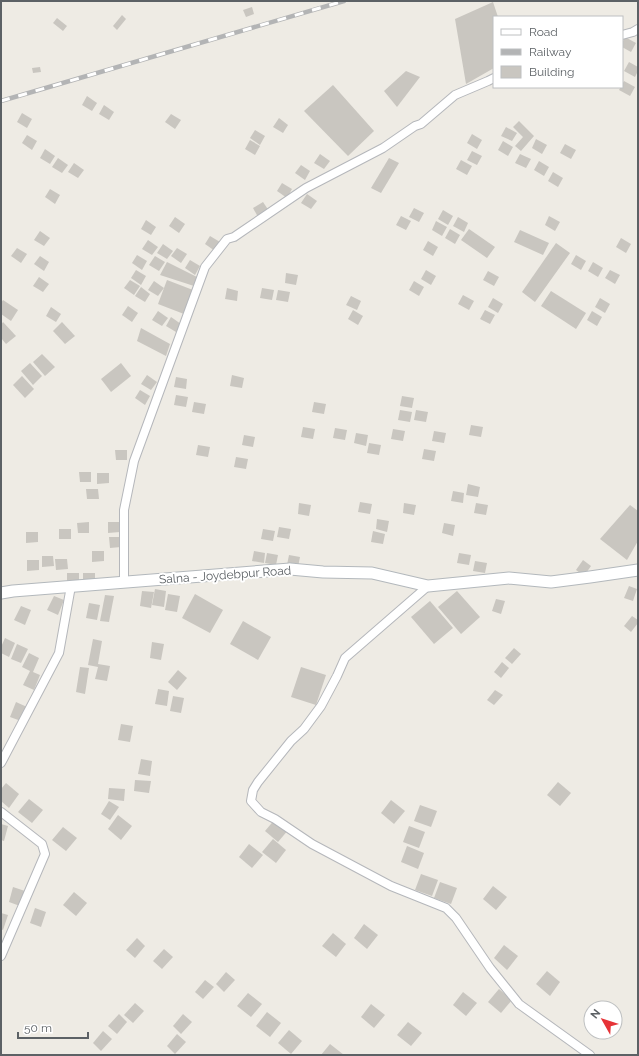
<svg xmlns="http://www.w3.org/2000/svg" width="639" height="1056" font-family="Raleway,sans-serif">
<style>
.building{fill:#c9c6c0}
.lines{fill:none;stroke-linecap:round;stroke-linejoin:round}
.minor-casing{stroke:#b5b7bb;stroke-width:10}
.secondary-casing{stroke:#b3b8bc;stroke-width:13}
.minor{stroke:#fff;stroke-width:8}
.secondary{stroke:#fff;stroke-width:11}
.rail-casing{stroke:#b3b4b5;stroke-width:4.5}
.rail{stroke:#fff;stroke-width:3;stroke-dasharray:9;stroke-linecap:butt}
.labels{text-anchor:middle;stroke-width:4;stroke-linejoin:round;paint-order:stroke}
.street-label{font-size:12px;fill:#5c6165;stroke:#fff}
</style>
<rect width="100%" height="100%" fill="#eeebe4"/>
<g class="building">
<path d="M 493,2 L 498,17 L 494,17 L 494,68 L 466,84 L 455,19 Z"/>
<path d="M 252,7 L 254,14 L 246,17 L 243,10 Z"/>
<path d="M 122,15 L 126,19 L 117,30 L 113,26 Z"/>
<path d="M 57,18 L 67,26 L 63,31 L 53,23 Z"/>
<path d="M 625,37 L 636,43 L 631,52 L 622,47 L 622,43 Z"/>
<path d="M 629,62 L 638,67 L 638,71 L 635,77 L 624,71 Z"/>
<path d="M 40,67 L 41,72 L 33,73 L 32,68 Z"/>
<path d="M 406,71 L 420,77 L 397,107 L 384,91 Z"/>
<path d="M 624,81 L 635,87 L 630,96 L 619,90 Z"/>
<path d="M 333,85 L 374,131 L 348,156 L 304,111 Z"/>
<path d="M 87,96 L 97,103 L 92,111 L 82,105 Z"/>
<path d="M 104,105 L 114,112 L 109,120 L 99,114 Z"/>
<path d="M 22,113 L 32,119 L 27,128 L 17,122 Z"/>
<path d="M 171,114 L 181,120 L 175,129 L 165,122 Z"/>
<path d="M 279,118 L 288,125 L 283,133 L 273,127 Z"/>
<path d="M 519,121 L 534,136 L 521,151 L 515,146 L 523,137 L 513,127 Z"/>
<path d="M 506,127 L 517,133 L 512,141 L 501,136 Z"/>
<path d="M 255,130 L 265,136 L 260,145 L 250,138 Z"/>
<path d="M 472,134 L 482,140 L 477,149 L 467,143 Z"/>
<path d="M 27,135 L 37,141 L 32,150 L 22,143 Z"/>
<path d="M 536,139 L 547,145 L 542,154 L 532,148 Z"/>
<path d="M 250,140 L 260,146 L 255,155 L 245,149 Z"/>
<path d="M 503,141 L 513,147 L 508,156 L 498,150 Z"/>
<path d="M 565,144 L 576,150 L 571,159 L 560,153 Z"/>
<path d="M 45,149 L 55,156 L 50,164 L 40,158 Z"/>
<path d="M 472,151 L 482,156 L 477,165 L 467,160 Z"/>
<path d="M 320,154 L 330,161 L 324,169 L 314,163 Z"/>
<path d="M 520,154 L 531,159 L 526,168 L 515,163 Z"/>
<path d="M 58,158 L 68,165 L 62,173 L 52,167 Z"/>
<path d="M 389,158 L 399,163 L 381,193 L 371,188 Z"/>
<path d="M 461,160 L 472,166 L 467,175 L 456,169 Z"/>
<path d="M 539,161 L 549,167 L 544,176 L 534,170 Z"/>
<path d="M 74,163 L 84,170 L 78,178 L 68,172 Z"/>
<path d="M 301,165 L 310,171 L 305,180 L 295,173 Z"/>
<path d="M 553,172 L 563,178 L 558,187 L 548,181 Z"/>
<path d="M 282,183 L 292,189 L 287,198 L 277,191 Z"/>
<path d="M 50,189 L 60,195 L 55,204 L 45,197 Z"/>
<path d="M 307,194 L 317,201 L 311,209 L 301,203 Z"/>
<path d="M 263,202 L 269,211 L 258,217 L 253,208 Z"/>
<path d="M 414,208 L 424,213 L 419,222 L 409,217 Z"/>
<path d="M 443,210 L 453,216 L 448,225 L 438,219 Z"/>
<path d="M 401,216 L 411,221 L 406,230 L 396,225 Z"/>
<path d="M 549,216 L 560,222 L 555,231 L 545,225 Z"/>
<path d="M 175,217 L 185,224 L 179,233 L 169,226 Z"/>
<path d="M 458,217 L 468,223 L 464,232 L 453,226 Z"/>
<path d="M 146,220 L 156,227 L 151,235 L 141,229 Z"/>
<path d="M 436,221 L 447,227 L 442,236 L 432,230 Z"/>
<path d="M 450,229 L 460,235 L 455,244 L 445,238 Z"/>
<path d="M 469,229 L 495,247 L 487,258 L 461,240 Z"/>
<path d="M 520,230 L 549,243 L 543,255 L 514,242 Z"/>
<path d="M 40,231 L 50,238 L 44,246 L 34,240 Z"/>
<path d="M 210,236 L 220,242 L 215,251 L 205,244 Z"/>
<path d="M 621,238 L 631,244 L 626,253 L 616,247 Z"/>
<path d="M 148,240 L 158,247 L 152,255 L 142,249 Z"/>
<path d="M 428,241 L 438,247 L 433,256 L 423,250 Z"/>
<path d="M 556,243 L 570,253 L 535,302 L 522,292 Z"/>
<path d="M 163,244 L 173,251 L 167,259 L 157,253 Z"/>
<path d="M 17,248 L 27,254 L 21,263 L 11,256 Z"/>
<path d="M 177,248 L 187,254 L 181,263 L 171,256 Z"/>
<path d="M 137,255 L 147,261 L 142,270 L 132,263 Z"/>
<path d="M 576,255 L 586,261 L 581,270 L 571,264 Z"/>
<path d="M 40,256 L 49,262 L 44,271 L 34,264 Z"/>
<path d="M 155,256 L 165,262 L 159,271 L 149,265 Z"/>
<path d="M 190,260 L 200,266 L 195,275 L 185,268 Z"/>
<path d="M 167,262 L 197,277 L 194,286 L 160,275 Z"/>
<path d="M 593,262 L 603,268 L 598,277 L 588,271 Z"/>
<path d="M 136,270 L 146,276 L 141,285 L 131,278 Z"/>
<path d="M 426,270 L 436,276 L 431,285 L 421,279 Z"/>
<path d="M 610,270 L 620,275 L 615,284 L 605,278 Z"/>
<path d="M 488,271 L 499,277 L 494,286 L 483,280 Z"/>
<path d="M 286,273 L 298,275 L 296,285 L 285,283 Z"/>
<path d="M 39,277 L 49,284 L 43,292 L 33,286 Z"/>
<path d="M 130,280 L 140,286 L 134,295 L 124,288 Z"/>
<path d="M 167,280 L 193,290 L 184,314 L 158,304 Z"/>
<path d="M 154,281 L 164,288 L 158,296 L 148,290 Z"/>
<path d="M 414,281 L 424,287 L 419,296 L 409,290 Z"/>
<path d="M 141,287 L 150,294 L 145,302 L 135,296 Z"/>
<path d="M 227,288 L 238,291 L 237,301 L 225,299 Z"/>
<path d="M 262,288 L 274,290 L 272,300 L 260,298 Z"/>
<path d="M 278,290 L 290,292 L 288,302 L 276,300 Z"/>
<path d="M 551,291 L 586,313 L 576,329 L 541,306 Z"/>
<path d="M 463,295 L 474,301 L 469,310 L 458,304 Z"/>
<path d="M 351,296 L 361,301 L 357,310 L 346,305 Z"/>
<path d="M 493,298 L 503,304 L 498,313 L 488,307 Z"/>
<path d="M 600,298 L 610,304 L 605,313 L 595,307 Z"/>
<path d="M 3,300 L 18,310 L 11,321 L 1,314 L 1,303 Z"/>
<path d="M 128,306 L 138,313 L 132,322 L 122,315 Z"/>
<path d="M 51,307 L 61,314 L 56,322 L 46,316 Z"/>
<path d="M 353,310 L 363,316 L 358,325 L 348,319 Z"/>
<path d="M 485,310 L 495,315 L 490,324 L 480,319 Z"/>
<path d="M 158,311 L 168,318 L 162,326 L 152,320 Z"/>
<path d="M 592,311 L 602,317 L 597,326 L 587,320 Z"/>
<path d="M 171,317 L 181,324 L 176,332 L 166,326 Z"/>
<path d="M 3,322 L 16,336 L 6,344 L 1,338 L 1,325 Z"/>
<path d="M 62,322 L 75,336 L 65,344 L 53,331 Z"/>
<path d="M 141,328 L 170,344 L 166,356 L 137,341 Z"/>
<path d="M 42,354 L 55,367 L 45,376 L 33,362 Z"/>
<path d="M 30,363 L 42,376 L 33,385 L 21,371 Z"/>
<path d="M 121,363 L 131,376 L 111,392 L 101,379 Z"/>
<path d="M 147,375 L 157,382 L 151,390 L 141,384 Z"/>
<path d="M 232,375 L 244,378 L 242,388 L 230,386 Z"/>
<path d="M 22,376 L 34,389 L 25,398 L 13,385 Z"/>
<path d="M 176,377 L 187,379 L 186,389 L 174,387 Z"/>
<path d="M 140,390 L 150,396 L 145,405 L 135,398 Z"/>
<path d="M 176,395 L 188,397 L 186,407 L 174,405 Z"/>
<path d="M 402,396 L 414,398 L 412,408 L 400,406 Z"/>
<path d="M 194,402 L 206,404 L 204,414 L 192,412 Z"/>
<path d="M 314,402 L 326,404 L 324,414 L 312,412 Z"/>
<path d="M 400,410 L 412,412 L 410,422 L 398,420 Z"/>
<path d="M 416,410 L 428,412 L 426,422 L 414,420 Z"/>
<path d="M 471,425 L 483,427 L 481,437 L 469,435 Z"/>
<path d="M 303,427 L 315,429 L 313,439 L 301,437 Z"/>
<path d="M 335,428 L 347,430 L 345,440 L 333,438 Z"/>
<path d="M 393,429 L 405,431 L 403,441 L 391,439 Z"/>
<path d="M 434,431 L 446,433 L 444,443 L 432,441 Z"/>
<path d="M 356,433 L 368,435 L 366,446 L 354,443 Z"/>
<path d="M 244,435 L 255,437 L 253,447 L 242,445 Z"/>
<path d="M 369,443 L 381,445 L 379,455 L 367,453 Z"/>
<path d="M 198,445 L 210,447 L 208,457 L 196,455 Z"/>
<path d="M 424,449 L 436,451 L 434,461 L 422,459 Z"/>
<path d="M 115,450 L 127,450 L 127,460 L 116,460 Z"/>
<path d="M 236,457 L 248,459 L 246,469 L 234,467 Z"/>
<path d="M 79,472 L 91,472 L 91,482 L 80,482 Z"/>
<path d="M 97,473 L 109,473 L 109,483 L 97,484 Z"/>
<path d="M 468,484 L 480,487 L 478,497 L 466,495 Z"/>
<path d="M 86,489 L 98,489 L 99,499 L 87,499 Z"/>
<path d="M 453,491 L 464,493 L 463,503 L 451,501 Z"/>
<path d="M 360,502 L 372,504 L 370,514 L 358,512 Z"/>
<path d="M 299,503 L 311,505 L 309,516 L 298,514 Z"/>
<path d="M 404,503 L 416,505 L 414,515 L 403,513 Z"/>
<path d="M 476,503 L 488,505 L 486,515 L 474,513 Z"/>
<path d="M 630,505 L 638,511 L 638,541 L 627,560 L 600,539 Z"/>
<path d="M 377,519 L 389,521 L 387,532 L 376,529 Z"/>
<path d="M 89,522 L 89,533 L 78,533 L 77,523 Z"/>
<path d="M 108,522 L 120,522 L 120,532 L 108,533 Z"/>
<path d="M 444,523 L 455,525 L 453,536 L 442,533 Z"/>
<path d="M 279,527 L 291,529 L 289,539 L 277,537 Z"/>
<rect x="59" y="529" width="12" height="10"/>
<path d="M 263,529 L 275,531 L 273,541 L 261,539 Z"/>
<path d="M 373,531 L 385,534 L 383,544 L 371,542 Z"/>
<path d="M 26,532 L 38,532 L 38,542 L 26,543 Z"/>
<path d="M 109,537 L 121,537 L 121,547 L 110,548 Z"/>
<path d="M 92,551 L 104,551 L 104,561 L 92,562 Z"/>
<path d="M 254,551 L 265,553 L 264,563 L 252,561 Z"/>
<path d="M 267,553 L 278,555 L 276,565 L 265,563 Z"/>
<path d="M 459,553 L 471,555 L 469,565 L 457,563 Z"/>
<path d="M 289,555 L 300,557 L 298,567 L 287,565 Z"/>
<path d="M 42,556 L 53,556 L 54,566 L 42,567 Z"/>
<path d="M 55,559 L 67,559 L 68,569 L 56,570 Z"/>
<path d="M 27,560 L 39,560 L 39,570 L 27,571 Z"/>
<path d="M 583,560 L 591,566 L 584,576 L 576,570 Z"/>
<path d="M 475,561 L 487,563 L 485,573 L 473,571 Z"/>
<rect x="67" y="573" width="12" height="10"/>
<rect x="83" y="573" width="12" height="10"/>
<path d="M 629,586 L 637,589 L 633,601 L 624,598 Z"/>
<path d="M 155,589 L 166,591 L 164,607 L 152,605 Z"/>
<path d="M 142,591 L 154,592 L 151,608 L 140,606 Z"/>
<path d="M 457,591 L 480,617 L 461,634 L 438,607 Z"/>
<path d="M 168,594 L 180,596 L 177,612 L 165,610 Z"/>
<path d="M 195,594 L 223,610 L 210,633 L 182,618 Z"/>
<path d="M 105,595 L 114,596 L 109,622 L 100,621 Z"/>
<path d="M 54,596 L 64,600 L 58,615 L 47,610 Z"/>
<path d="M 496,599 L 505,601 L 501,614 L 492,611 Z"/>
<path d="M 430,601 L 453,628 L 434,644 L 411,617 Z"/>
<path d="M 89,603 L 100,605 L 97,620 L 86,618 Z"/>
<path d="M 21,606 L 31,610 L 25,625 L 14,620 Z"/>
<path d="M 632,616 L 638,620 L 638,623 L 631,632 L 624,626 Z"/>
<path d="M 243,621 L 271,637 L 258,660 L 230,644 Z"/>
<path d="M 5,638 L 15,643 L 9,657 L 1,653 L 1,647 Z"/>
<path d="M 93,639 L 102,641 L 98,664 L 110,666 L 107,681 L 95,679 L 98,667 L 88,665 Z"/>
<path d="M 152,642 L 164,644 L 161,660 L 150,658 Z"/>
<path d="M 17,644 L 28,649 L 21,663 L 11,659 Z"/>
<path d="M 514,648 L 521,654 L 512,664 L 505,658 Z"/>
<path d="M 29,653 L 39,658 L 33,672 L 40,675 L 34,690 L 23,685 L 30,671 L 22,667 Z"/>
<path d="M 502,662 L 509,668 L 501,678 L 494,672 Z"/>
<path d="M 80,667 L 89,668 L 85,694 L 76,692 Z"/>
<path d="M 301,667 L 326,675 L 316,705 L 291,697 Z"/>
<path d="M 178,670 L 187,678 L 177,690 L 168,682 Z"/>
<path d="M 158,689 L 169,691 L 167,706 L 155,704 Z"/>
<path d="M 495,690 L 503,695 L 494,705 L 487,700 Z"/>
<path d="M 173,696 L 184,698 L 181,713 L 170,711 Z"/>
<path d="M 16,702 L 27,707 L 21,721 L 10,717 Z"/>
<path d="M 121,724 L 133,726 L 130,742 L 118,740 Z"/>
<path d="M 141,759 L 152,761 L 150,776 L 138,774 Z"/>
<path d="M 135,780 L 151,781 L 149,793 L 134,791 Z"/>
<path d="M 558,782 L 571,793 L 560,806 L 547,795 Z"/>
<path d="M 6,783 L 19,794 L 9,808 L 1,801 L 1,789 Z"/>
<path d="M 109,788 L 125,789 L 124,801 L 108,799 Z"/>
<path d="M 29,799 L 43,810 L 32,823 L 18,812 Z"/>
<path d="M 391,800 L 405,811 L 394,824 L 381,813 Z"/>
<path d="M 109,801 L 119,807 L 110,820 L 101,814 Z"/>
<path d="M 420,805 L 437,811 L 431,827 L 414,821 Z"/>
<path d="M 118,815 L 132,826 L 121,840 L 108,829 Z"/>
<path d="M 276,818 L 289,829 L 278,842 L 265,831 Z"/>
<path d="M 1,824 L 8,826 L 4,841 L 1,840 Z"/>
<path d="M 409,826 L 425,832 L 419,848 L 403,842 Z"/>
<path d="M 63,827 L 77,838 L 66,851 L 52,840 Z"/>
<path d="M 273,839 L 286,850 L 276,863 L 262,852 Z"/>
<path d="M 249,844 L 263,855 L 252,868 L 239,857 Z"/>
<path d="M 407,846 L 424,853 L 418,869 L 401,862 Z"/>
<path d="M 421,874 L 438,880 L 432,896 L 415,890 Z"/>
<path d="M 440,882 L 457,888 L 451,904 L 434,898 Z"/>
<path d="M 493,886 L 507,897 L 496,910 L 483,899 Z"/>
<path d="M 13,887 L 25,891 L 20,906 L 9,902 Z"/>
<path d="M 74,892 L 87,903 L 76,916 L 63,905 Z"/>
<path d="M 35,908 L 46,912 L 41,927 L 30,923 Z"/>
<path d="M 1,913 L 8,915 L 3,930 L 1,929 Z"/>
<path d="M 364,924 L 378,935 L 367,949 L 354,938 Z"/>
<path d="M 333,933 L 346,944 L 336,957 L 322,946 Z"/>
<path d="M 137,938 L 145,946 L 135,958 L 126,950 Z"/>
<path d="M 504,945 L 518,956 L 507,970 L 494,958 Z"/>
<path d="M 164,949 L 173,957 L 162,969 L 153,961 Z"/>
<path d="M 547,971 L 560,982 L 550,996 L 536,984 Z"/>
<path d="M 226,972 L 235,980 L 224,992 L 216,984 Z"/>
<path d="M 205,980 L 214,987 L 203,999 L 195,992 Z"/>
<path d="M 499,989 L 512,1000 L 501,1013 L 488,1002 Z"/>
<path d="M 463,992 L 477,1003 L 466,1016 L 453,1005 Z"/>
<path d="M 248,993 L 262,1004 L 251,1017 L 237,1006 Z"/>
<path d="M 135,1003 L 144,1011 L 133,1023 L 124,1015 Z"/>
<path d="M 371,1004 L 385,1015 L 374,1028 L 361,1017 Z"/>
<path d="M 267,1012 L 281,1023 L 270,1037 L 256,1026 Z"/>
<path d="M 119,1014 L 127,1022 L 117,1034 L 108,1026 Z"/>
<path d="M 183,1014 L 192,1022 L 181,1034 L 173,1026 Z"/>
<path d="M 408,1022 L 422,1033 L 411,1046 L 397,1035 Z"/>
<path d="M 289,1030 L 302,1041 L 291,1054 L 278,1043 Z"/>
<path d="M 103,1031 L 112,1039 L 101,1051 L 93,1043 Z"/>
<path d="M 177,1034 L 186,1042 L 175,1054 L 167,1046 Z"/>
<path d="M 330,1044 L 344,1055 L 321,1055 Z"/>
</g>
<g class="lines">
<defs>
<g id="minor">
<path d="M 622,35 L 633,32 L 638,29"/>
<path d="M 124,582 L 124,510 L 134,461 L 205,267 L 227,239 L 234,237 L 306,188 L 383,148 L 415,126 L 421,124 L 455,95 L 488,81 L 494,78"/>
<path d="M 428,586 L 345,658 L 337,676 L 321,706 L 304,729 L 291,741 L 258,782 L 253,790 L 251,801 L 261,812 L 275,819 L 312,844 L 391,886 L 446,908 L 456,918 L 490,968 L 519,1004 L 590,1055"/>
<path d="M 1,763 L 59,653 L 71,586"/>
<path d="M 1,812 L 42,844 L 45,854 L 1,956"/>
</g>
<path id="secondary" d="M 1,593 L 13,591 L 290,569 L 323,572 L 372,573 L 428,586 L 509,578 L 551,582 L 590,577 L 638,570"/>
</defs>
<use href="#minor" class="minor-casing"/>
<use href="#secondary" class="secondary-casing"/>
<use href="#minor" class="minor"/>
<use href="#secondary" class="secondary"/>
<defs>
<path id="rail" d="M 1,101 L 344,1"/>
</defs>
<use href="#rail" class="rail-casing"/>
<use href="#rail" class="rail"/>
</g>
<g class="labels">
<g class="street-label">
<text transform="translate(225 575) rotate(-4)" y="4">Salna - Joydebpur Road</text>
</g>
</g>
<rect width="639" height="1056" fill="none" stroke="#5c6165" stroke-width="4"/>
<rect x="493" y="16" width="130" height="72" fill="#ffffff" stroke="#bec0c1"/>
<rect x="501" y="29" width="20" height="6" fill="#ffffff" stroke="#bec0c1"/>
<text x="529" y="36" font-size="12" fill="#5c6165">Road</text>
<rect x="501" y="49" width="20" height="6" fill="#b3b4b5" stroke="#bec0c1"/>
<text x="529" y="56" font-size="12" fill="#5c6165">Railway</text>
<rect x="501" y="66" width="20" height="12" fill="#c9c6c0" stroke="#bec0c1"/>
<text x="529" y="76" font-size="12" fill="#5c6165">Building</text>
<g transform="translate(603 1020) rotate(309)"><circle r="19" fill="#ffffff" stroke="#bec0c1"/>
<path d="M0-3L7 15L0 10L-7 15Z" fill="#e63337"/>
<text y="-6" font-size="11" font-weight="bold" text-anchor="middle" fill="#5c6165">N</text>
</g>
<path d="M18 1032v6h70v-6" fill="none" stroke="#5c6165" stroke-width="2"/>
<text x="24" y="1032" font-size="12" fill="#5c6165" stroke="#ffffff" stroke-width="3" paint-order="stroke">50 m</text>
</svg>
